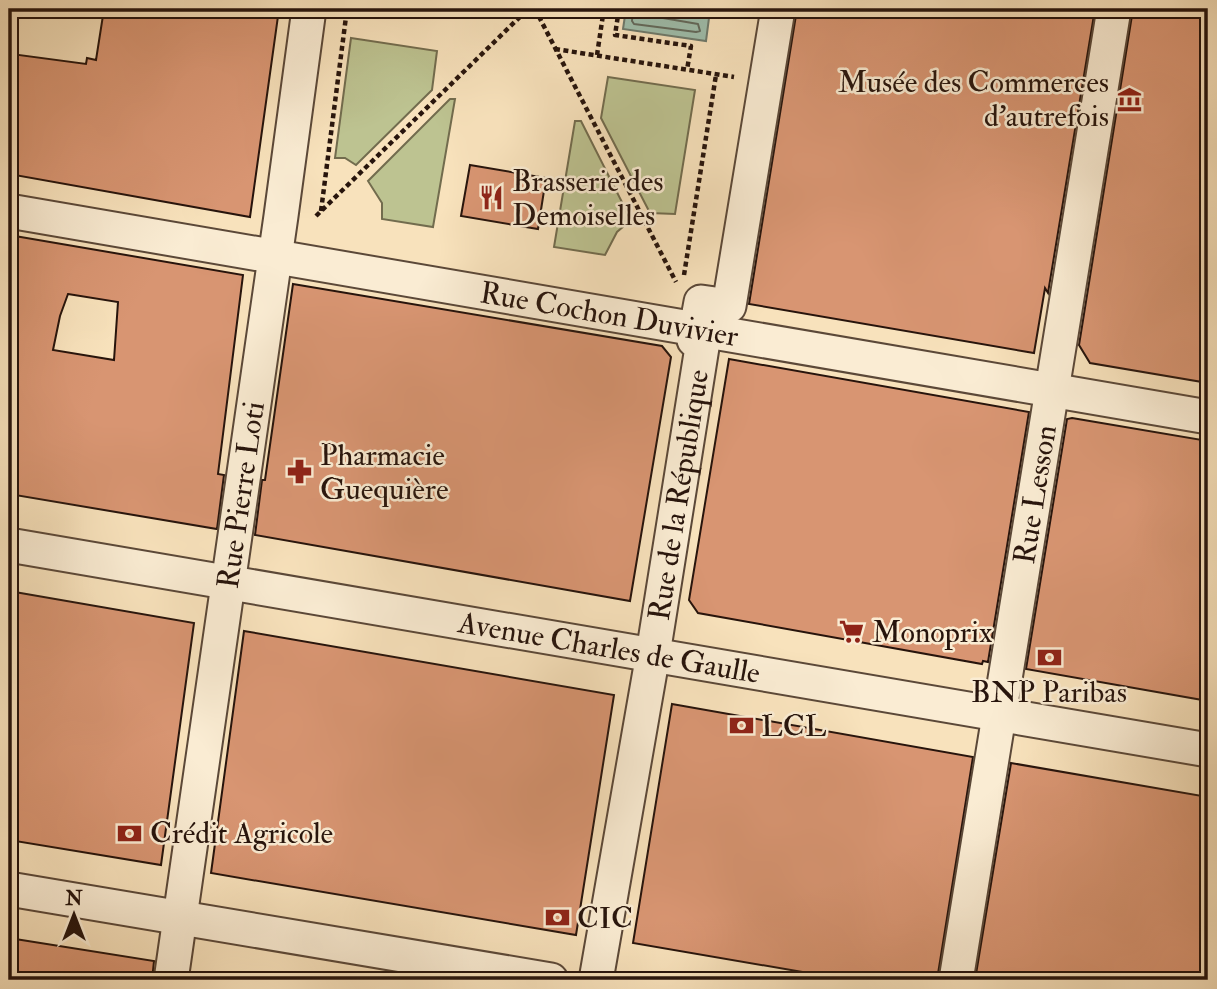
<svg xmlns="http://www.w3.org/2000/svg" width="1217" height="989" font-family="'IM FELL Double Pica',serif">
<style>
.green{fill:#bdc391;stroke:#726c4e;stroke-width:2}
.water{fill:#9ebeac;stroke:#6e7a6c;stroke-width:2}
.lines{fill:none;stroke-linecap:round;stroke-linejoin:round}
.shore{stroke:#62695c;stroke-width:2}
.building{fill:#d89572;stroke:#27140c;stroke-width:2;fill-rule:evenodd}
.minor-casing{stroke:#5b4838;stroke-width:37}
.path{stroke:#27140c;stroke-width:4.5;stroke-dasharray:5 3.5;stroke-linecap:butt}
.minor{stroke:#faecd3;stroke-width:33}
.labels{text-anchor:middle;stroke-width:5;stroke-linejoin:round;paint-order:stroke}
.poi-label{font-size:30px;fill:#27140c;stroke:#faecd3;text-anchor:start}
.street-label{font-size:30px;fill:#27140c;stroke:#faecd3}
</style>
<rect width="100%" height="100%" fill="#f8e2bc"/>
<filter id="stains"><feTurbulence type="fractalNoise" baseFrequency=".00286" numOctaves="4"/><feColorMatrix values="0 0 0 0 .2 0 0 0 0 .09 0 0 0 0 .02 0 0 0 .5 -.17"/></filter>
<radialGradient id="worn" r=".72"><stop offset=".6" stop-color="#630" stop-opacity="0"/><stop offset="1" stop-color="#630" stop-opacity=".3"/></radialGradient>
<g class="green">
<path d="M 351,38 L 437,51 L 432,90 L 356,165 L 345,158 L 335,158 Z"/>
<path d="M 608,77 L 695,90 L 675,214 L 650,213 L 601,118 Z"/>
<path d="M 450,99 L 455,99 L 433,227 L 382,219 L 382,203 L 368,181 Z"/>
<path d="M 575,121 L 581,121 L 631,220 L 617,232 L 605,255 L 554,247 Z"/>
</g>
<path class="water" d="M 626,9 L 643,9 L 709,18 L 706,41 L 623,29 Z"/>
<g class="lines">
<path class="shore" d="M 633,9 L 632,21 L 634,24 L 696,32 L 700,31 L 698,24 L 663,18 L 660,14 L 659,9"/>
</g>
<g class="building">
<path d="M 104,9 L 279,9 L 250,217 L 9,174 L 9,74 L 12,54 L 86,64 L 87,58 L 96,60 Z"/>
<path d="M 797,9 L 1095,9 L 1048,293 L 1045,288 L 1034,353 L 749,304 Z"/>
<path d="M 1133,9 L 1208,9 L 1208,34 L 1202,71 L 1208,72 L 1208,383 L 1090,363 L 1079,345 Z"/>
<path d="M 470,165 L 546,178 L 538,229 L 461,216 Z"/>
<path d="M 9,235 L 243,275 L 218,474 L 224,475 L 217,529 L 9,494 ZM 68,294 L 118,302 L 114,360 L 53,350 L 60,316 Z"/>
<path d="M 293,284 L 662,346 L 671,357 L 630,601 L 255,535 L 262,480 L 265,480 Z"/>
<path d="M 729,359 L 1029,412 L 988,662 L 983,661 L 982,664 L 698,613 L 689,600 Z"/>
<path d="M 1072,418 L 1208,441 L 1208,701 L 1026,669 L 1067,419 Z"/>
<path d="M 9,591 L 194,623 L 161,865 L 9,840 Z"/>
<path d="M 244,631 L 614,695 L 576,935 L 211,873 Z"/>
<path d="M 672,704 L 973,757 L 937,980 L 849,980 L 633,943 Z"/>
<path d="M 1011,763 L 1208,797 L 1208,980 L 975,980 Z"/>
<path d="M 9,938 L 154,961 L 152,980 L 9,980 Z"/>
</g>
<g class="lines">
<defs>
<g id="minor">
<path id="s1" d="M 9,211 L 1208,417"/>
<path id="s2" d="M 9,545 L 1208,750"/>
<path d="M 9,889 L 551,980"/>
<path id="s3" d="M 171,980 L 281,216 L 309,9"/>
<path id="s4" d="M 596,980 L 653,654 L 703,341 L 694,340 L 701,302 L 729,306 L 778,9"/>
<path id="s5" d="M 956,980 L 1114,9"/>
</g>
</defs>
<use href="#minor" class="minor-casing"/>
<g class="path">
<path d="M 535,9 L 676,282"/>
<path d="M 563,9 L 603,15 L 604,9"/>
<path d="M 619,9 L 615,35 L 691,46 L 687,70"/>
<path d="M 555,49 L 734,77"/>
<path d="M 597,55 L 603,15 L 618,17"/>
<path d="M 321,211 L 347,9"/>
<path d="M 316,216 L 528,9"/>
<path d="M 684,275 L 716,75"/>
</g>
<use href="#minor" class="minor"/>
</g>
<defs>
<symbol id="museum-bare" viewBox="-9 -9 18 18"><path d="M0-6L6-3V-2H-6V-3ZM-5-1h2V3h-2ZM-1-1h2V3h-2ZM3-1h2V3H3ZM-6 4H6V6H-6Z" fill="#8f2418" stroke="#faecd3" stroke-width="2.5" paint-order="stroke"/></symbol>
<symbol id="restaurant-bare" viewBox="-9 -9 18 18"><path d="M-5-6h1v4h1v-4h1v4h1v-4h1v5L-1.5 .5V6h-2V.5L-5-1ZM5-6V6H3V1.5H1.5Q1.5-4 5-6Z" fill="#8f2418" stroke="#faecd3" stroke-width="2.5" paint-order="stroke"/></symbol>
<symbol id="pharmacy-bare" viewBox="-9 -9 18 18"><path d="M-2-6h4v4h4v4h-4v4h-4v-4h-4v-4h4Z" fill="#8f2418" stroke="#faecd3" stroke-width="2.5" paint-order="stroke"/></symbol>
<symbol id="supermarket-bare" viewBox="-9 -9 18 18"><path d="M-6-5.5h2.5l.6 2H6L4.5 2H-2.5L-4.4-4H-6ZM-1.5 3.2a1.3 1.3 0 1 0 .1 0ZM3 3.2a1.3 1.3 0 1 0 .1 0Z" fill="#8f2418" stroke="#faecd3" stroke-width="2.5" paint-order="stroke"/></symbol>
<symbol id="bank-bare" viewBox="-9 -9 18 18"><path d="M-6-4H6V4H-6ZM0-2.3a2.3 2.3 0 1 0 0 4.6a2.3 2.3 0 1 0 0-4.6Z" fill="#8f2418" stroke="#faecd3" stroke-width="2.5" paint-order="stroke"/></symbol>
</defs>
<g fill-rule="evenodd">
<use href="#museum-bare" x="1112" y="82" width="35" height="35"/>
<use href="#restaurant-bare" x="474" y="180" width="35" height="35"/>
<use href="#pharmacy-bare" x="282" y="454" width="35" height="35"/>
<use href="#supermarket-bare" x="834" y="614" width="35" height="35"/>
<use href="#bank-bare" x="1032" y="640" width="35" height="35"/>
<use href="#bank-bare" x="724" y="708" width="35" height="35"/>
<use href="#bank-bare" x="112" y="816" width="35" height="35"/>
<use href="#bank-bare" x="540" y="900" width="35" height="35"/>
</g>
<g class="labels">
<g class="poi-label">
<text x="1109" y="92" text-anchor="end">Musée des Commerces<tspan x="1109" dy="34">d'autrefois</tspan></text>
<text x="512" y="191">Brasserie des<tspan x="512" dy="34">Demoiselles</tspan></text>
<text x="320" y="465">Pharmacie<tspan x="320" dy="34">Guequière</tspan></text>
<text x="872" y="642">Monoprix</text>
<text x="1049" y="702" text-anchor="middle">BNP Paribas</text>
<text x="761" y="736">LCL</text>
<text x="150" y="843">Crédit Agricole</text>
<text x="577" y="928">CIC</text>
</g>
<g class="street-label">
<text dy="10" stroke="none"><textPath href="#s1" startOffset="609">Rue Cochon Duvivier</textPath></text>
<text dy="10" stroke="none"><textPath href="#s5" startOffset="492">Rue Lesson</textPath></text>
<text dy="10" stroke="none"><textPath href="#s3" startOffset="490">Rue Pierre Loti</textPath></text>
<text dy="10" stroke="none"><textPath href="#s4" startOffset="492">Rue de la République</textPath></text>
<text dy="10" stroke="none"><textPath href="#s2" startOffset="609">Avenue Charles de Gaulle</textPath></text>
</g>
</g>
<rect width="1217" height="989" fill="none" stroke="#f8e2bc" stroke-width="35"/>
<rect x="10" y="10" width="1196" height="968" fill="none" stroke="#27140c" stroke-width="3.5"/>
<rect x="18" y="18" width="1182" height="954" fill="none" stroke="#27140c" stroke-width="2"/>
<g transform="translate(74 915)" stroke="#faecd3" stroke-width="5" paint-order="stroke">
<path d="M0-5L12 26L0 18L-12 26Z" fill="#27140c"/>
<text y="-10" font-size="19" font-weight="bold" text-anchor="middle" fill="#27140c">N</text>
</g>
<rect width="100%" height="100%" filter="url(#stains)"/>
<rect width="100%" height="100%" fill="url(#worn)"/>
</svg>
